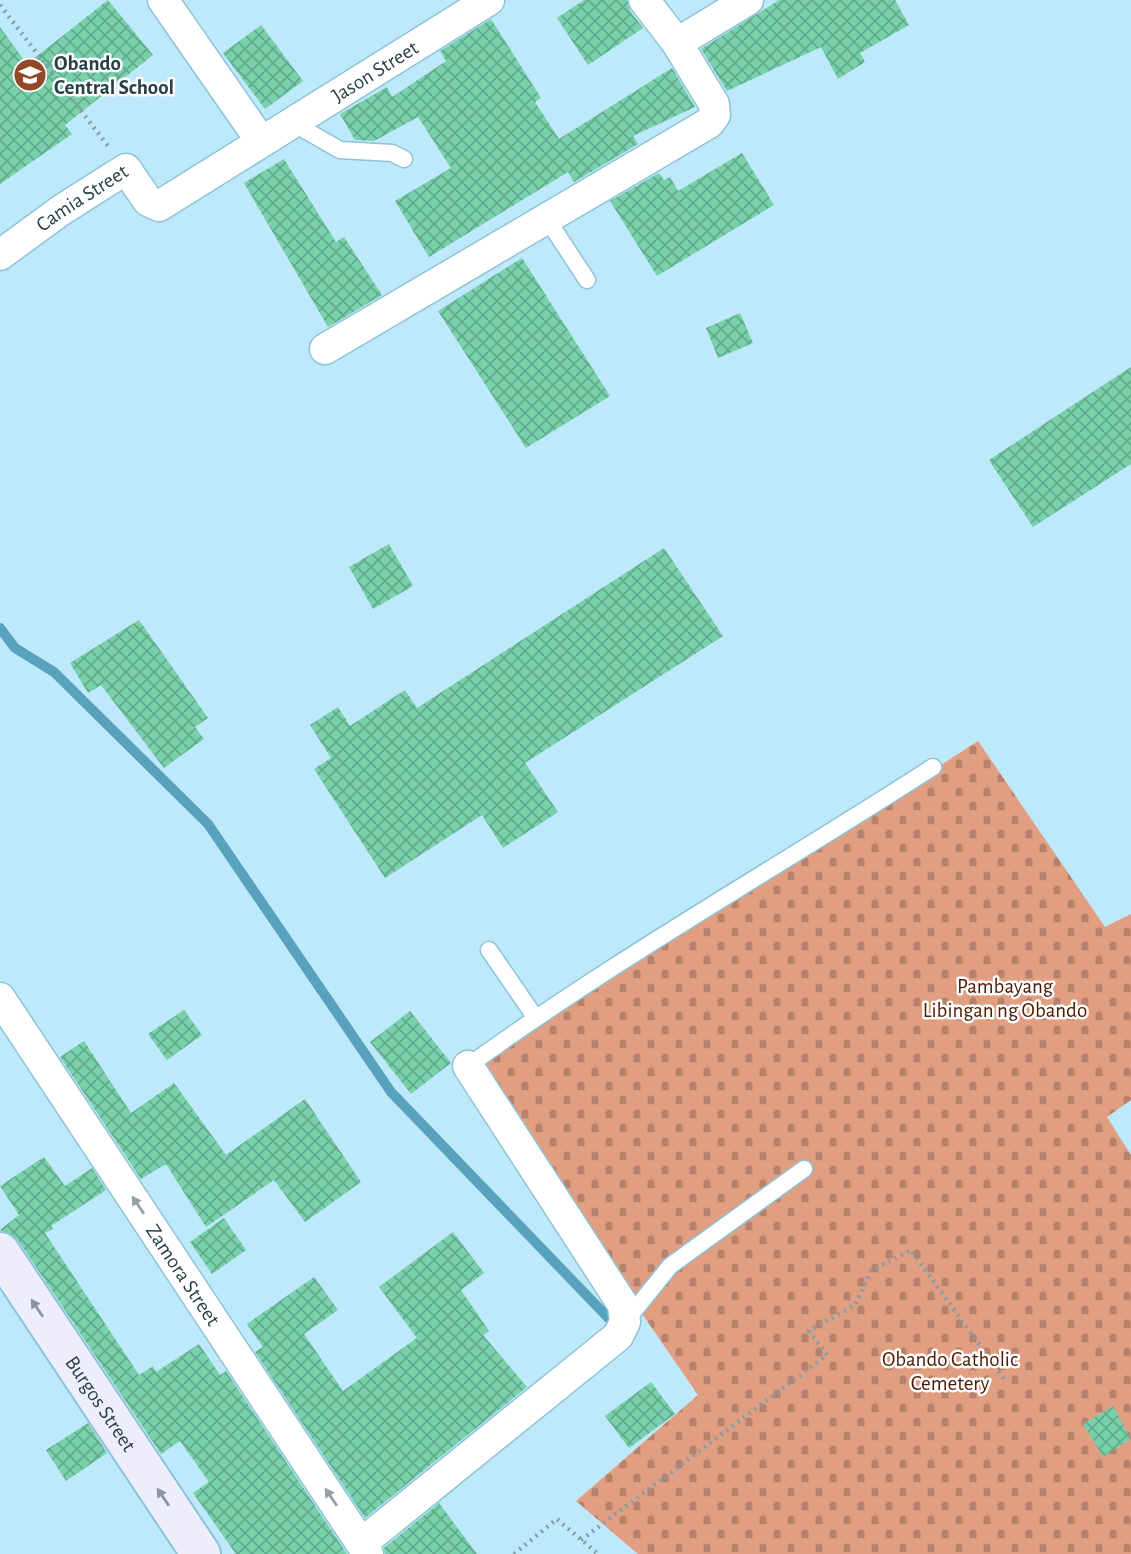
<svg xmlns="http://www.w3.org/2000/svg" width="1131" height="1554" font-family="'Alegreya Sans',sans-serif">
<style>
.cemetery{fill:url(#cemetery-stones)}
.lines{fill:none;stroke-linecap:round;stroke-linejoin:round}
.stream{stroke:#58a2bd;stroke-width:10}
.building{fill:url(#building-cross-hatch)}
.service-casing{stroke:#8ec3d8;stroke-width:19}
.minor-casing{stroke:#8ec3d8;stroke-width:33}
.secondary-casing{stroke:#8ec3d8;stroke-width:42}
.path{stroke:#7d9fac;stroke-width:4.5;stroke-dasharray:2 5;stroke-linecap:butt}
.service{stroke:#fff;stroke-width:16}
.minor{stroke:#fff;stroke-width:30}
.secondary{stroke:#ededfb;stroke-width:38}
.oneway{fill:#949fa3}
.oneway2{fill:#8a96a1}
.labels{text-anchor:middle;stroke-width:5;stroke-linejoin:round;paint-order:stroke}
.poi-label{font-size:21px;font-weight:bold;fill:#283f47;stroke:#fff;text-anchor:start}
.street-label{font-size:21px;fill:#283f47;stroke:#fff}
.park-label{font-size:21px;fill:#4a1a02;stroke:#fff}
</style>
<defs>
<pattern id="cemetery-stones" width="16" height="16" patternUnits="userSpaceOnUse" patternTransform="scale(1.75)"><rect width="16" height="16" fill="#e19e81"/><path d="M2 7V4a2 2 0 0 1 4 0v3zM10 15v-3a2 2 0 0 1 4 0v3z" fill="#b6826b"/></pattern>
<pattern id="building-cross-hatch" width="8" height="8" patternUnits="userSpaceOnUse" patternTransform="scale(1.75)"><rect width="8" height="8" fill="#78d1ab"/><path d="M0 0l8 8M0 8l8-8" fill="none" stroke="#62ab8d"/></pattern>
</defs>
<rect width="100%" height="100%" fill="#bee9fa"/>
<path class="cemetery" d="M 978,741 L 1105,927 L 1131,914 L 1131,1100 L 1107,1117 L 1131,1155 L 1131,1554 L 638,1554 L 576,1501 L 698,1395 L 473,1068 Z"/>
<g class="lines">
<path class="stream" d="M 0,628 L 15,648 L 54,672 L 208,824 L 391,1092 L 619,1329"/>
</g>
<g class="building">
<path d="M 108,0 L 153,55 L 65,125 L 72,134 L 0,184 L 0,27 L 27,64 Z"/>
<path d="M 584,0 L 627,0 L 630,11 L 643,28 L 588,65 L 557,18 Z"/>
<path d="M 779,0 L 895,0 L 909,25 L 860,53 L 865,62 L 838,79 L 821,47 L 727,91 L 701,49 Z"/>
<path d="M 491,19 L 541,98 L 535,102 L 559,139 L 672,68 L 695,107 L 633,136 L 638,144 L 574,182 L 568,172 L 429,257 L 395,201 L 451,168 L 418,117 L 374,141 L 355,140 L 340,114 L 387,87 L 392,97 L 446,61 L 440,51 Z"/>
<path d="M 261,25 L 303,81 L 265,109 L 223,53 Z"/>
<path d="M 742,153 L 774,205 L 657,276 L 610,201 L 659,173 L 664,180 L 670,177 L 678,191 Z"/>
<path d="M 284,159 L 336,242 L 344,237 L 382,295 L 328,327 L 244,183 Z"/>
<path d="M 522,258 L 610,396 L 526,448 L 438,311 Z"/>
<path d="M 740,313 L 753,343 L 718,358 L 706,328 Z"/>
<path d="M 1131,367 L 1131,464 L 1033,527 L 989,460 Z"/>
<path d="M 389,544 L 413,586 L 373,609 L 349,567 Z"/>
<path d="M 664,548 L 723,636 L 525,763 L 558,812 L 503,848 L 482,815 L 385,878 L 314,769 L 331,758 L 310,725 L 338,707 L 350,726 L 405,690 L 417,708 Z"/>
<path d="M 139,620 L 208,718 L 195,727 L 204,739 L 164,768 L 101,685 L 88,693 L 70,663 Z"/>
<path d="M 184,1010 L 202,1035 L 167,1060 L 148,1034 Z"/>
<path d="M 410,1011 L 451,1063 L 411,1094 L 370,1042 Z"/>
<path d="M 84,1041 L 131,1113 L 174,1083 L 226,1155 L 305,1099 L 361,1182 L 305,1222 L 274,1180 L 206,1227 L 166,1164 L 141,1179 L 60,1057 Z"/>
<path d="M 44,1157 L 65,1186 L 92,1168 L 106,1190 L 51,1226 L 53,1229 L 45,1233 L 139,1375 L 153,1366 L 156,1372 L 199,1344 L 220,1375 L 226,1371 L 347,1554 L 236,1554 L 193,1493 L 209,1482 L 180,1441 L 161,1454 L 18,1240 L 0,1230 L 19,1215 L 0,1186 Z"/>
<path d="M 224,1218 L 246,1250 L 212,1274 L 190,1242 Z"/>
<path d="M 453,1232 L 484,1273 L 461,1290 L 489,1331 L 483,1335 L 527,1387 L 365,1518 L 255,1352 L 263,1347 L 247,1324 L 314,1277 L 338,1310 L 304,1334 L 343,1391 L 417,1338 L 379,1287 Z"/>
<path d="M 651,1382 L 675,1414 L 629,1448 L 605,1416 Z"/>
<path d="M 1113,1406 L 1131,1439 L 1103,1457 L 1083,1424 Z"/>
<path d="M 88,1423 L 107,1453 L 66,1481 L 46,1450 Z"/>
<path d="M 439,1503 L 477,1554 L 385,1554 L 384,1548 Z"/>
</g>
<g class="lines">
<defs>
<g id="service">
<path d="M 291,122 L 340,150 L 392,153 L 404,159"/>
<path d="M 547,219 L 587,280"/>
<path d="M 489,950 L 535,1017"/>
<path d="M 468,1066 C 617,958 778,867 933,767"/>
<path d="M 625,1322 L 670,1266 L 804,1169"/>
</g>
<g id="minor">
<path d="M 163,0 L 261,141"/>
<path d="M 677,43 L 748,0"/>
<path id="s1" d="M 0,255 L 60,211 L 126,169 L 148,201 L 159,206 L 489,0"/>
<path d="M 325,349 L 709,123 L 715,115 L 714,104 L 677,43 L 644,0"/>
<path id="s2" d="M 0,998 L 368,1554"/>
<path d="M 362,1543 L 618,1336 L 625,1322 L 623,1305 L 468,1066"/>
</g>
<g id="secondary">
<path id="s3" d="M 0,1252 L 201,1554"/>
</g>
</defs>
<use href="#service" class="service-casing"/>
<use href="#minor" class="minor-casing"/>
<use href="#secondary" class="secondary-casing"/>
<g class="path">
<path d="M 0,5 L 108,146"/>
<path d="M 581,1540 L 827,1355 L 809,1331 L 855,1305 L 871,1271 L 911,1250 L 1004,1379"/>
<path d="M 514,1554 L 557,1519 L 598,1554"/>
</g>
<use href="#service" class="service"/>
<use href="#minor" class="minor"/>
<use href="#secondary" class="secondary"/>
</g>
<defs><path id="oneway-solid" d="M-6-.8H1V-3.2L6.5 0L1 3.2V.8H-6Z" transform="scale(1.75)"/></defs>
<g class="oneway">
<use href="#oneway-solid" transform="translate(138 1205) rotate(-124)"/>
<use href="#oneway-solid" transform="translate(331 1497) rotate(-124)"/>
</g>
<g class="oneway2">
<use href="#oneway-solid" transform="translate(37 1308) rotate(-124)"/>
<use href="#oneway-solid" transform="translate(163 1497) rotate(-124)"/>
</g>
<defs>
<symbol id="school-disc" viewBox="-11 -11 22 22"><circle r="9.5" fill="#914927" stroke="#fff"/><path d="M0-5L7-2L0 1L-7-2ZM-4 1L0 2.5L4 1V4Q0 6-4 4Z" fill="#fff"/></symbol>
</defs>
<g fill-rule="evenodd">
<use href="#school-disc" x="11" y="56" width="38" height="38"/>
</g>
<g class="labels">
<g class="poi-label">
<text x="54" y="70">Obando<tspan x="54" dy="24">Central School</tspan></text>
</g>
<g class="street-label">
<text dy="7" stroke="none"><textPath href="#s1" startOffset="458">Jason Street</textPath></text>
<text dy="7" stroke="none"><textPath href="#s1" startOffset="100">Camia Street</textPath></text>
<text dy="7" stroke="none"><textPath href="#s2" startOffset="332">Zamora Street</textPath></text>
<text dy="7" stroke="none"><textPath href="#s3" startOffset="182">Burgos Street</textPath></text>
</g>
<g class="park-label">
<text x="1005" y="993">Pambayang<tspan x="1005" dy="24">Libingan ng Obando</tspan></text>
<text x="950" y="1366">Obando Catholic<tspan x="950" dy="24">Cemetery</tspan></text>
</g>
</g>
</svg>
